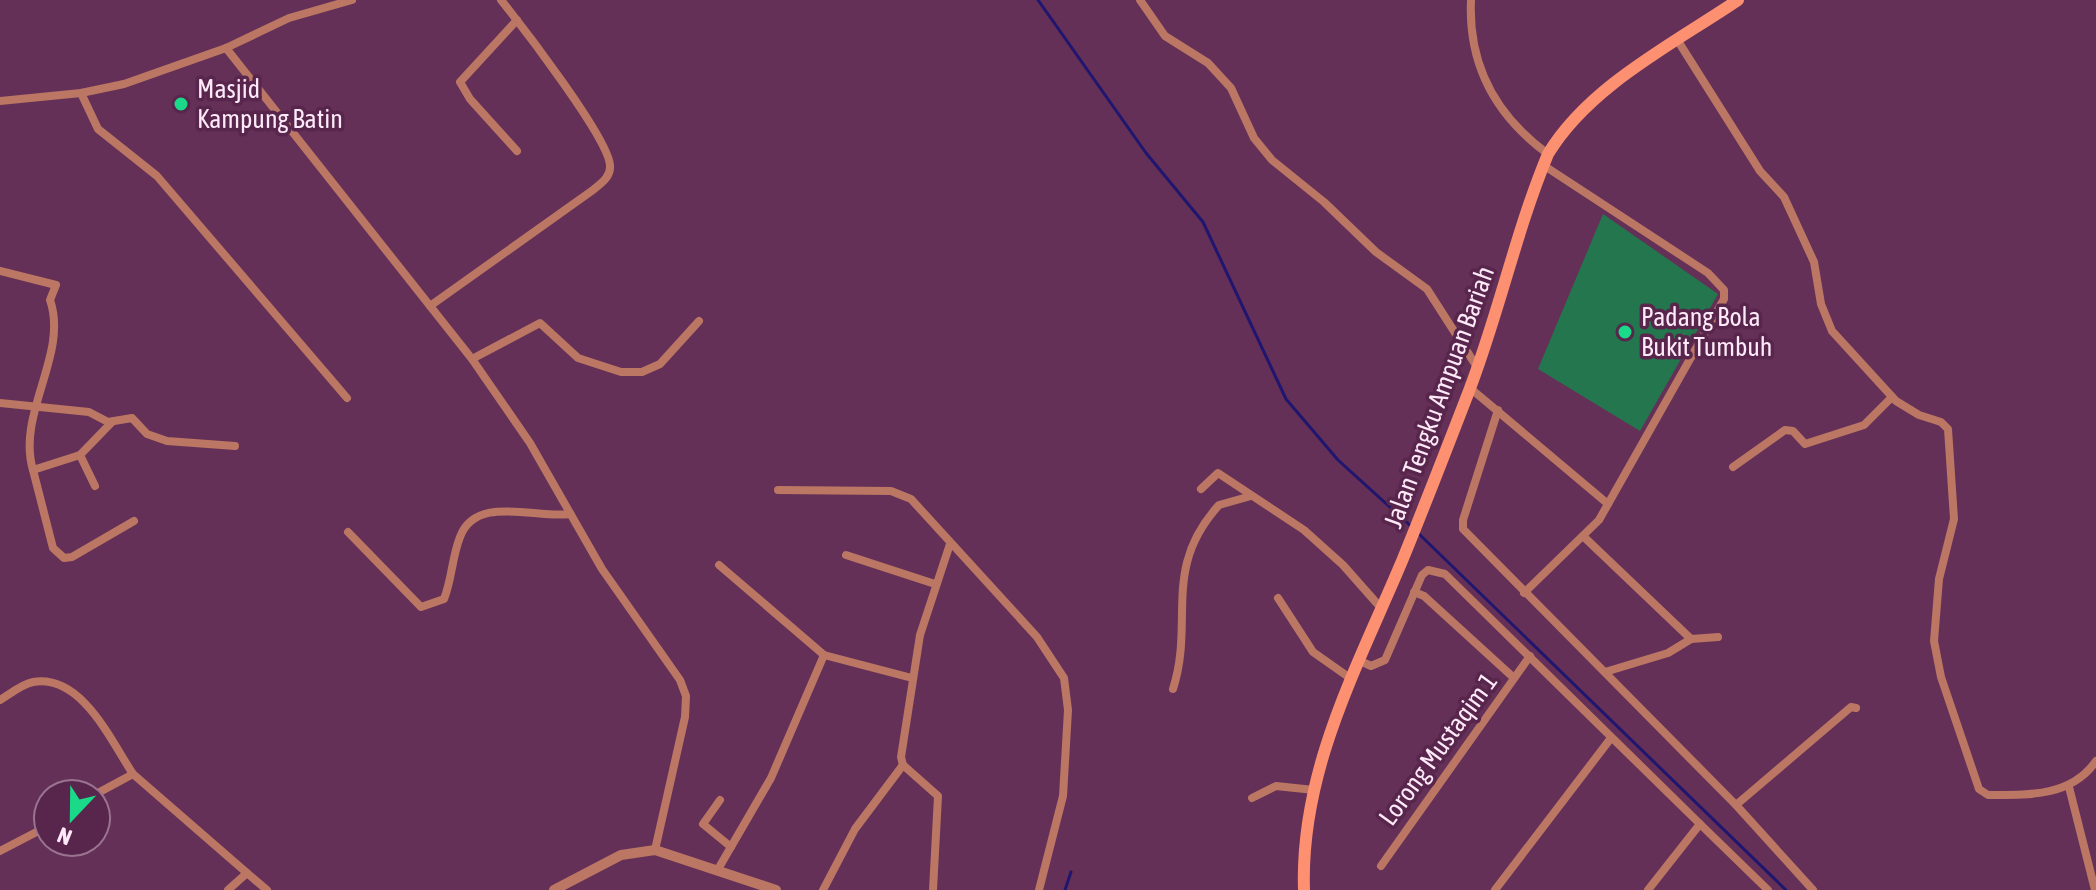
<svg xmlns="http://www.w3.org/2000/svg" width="2096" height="890" font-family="'Asap Condensed',sans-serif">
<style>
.green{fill:#23764d}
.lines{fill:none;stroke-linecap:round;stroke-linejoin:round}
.stream{stroke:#20166f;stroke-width:3}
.minor{stroke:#bb7763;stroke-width:8}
.tertiary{stroke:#bb7763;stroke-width:10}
.secondary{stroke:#fc9070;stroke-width:12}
.poi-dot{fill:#1ad988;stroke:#58254c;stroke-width:3}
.labels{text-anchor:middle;stroke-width:7;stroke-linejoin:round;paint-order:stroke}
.poi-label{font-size:26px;fill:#fde9f7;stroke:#58254c;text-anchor:start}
.street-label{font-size:26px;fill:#fde9f7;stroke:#58254c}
</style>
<rect width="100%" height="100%" fill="#643057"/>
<path class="green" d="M 1603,214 L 1718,294 L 1640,431 L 1538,369 Z"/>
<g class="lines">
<g class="stream">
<path d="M 1038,0 L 1146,153 L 1203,222 L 1286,399 L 1338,460 L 1413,528"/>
<path d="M 1418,533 L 1786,890"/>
<path d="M 1065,890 L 1071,872"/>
</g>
<g class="minor">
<path d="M 1140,0 L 1165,36 L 1208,63 L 1231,88 L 1254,138 L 1272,160 L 1324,202 L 1376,252 L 1427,289 L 1477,367"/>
<path d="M 1471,0 C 1468,65 1496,116 1548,154"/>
<path d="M 1678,41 L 1760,171 L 1784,197 L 1814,262 L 1821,304 L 1832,331 L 1896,401 L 1919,415 L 1941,422 L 1948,429 L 1954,519 L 1939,579 L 1934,641 L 1941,677 L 1979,789 L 1988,795 C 2028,795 2071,797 2096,761"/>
<path d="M 226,48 L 472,359 L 530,443 L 602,569 L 680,680 L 686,696 L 685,717 L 655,850"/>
<path d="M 81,93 L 98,129 L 157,176 L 347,398"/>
<path d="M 0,101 L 81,93 L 124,84 L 226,48 L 289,18 L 352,0"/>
<path d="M 517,151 L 470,99 L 460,82 L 517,20"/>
<path d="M 0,271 L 56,285 L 50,300 C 69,354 16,414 33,470 L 80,455"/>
<path d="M 430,306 L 593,190 C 600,184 611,177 610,166 C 610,140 521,25 501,0"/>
<path d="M 472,359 L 540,323 L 578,358 L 621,372 L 642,372 L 660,364 L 699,321"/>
<path d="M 1470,388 L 1608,504"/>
<path d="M 0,403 L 89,412 L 108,422 L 132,418 L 147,434 L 167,441 L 235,446"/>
<path d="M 1498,410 L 1463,520 L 1463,529 L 1736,805"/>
<path d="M 1733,467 L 1785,430 L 1793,431 L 1805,444 L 1864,425 L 1892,397"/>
<path d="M 33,470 L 53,548 L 64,558 L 72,557 L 134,521"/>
<path d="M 95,486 L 80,455 L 112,422"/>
<path d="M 1201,489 L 1218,473 L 1304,530 L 1343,565 L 1381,608"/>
<path d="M 778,490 L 891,491 L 911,499 L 1037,637 L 1064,678 L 1068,710 L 1063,796 L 1039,890"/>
<path d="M 348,532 L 421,607 L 444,599 C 452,579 452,557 460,537 C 476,494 536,519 570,514"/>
<path d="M 1583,536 L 1691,639 L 1718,637"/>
<path d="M 846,555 L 935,584"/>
<path d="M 719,565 L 824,655 L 912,678"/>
<path d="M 1414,592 L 1424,596 L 1514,678"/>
<path d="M 1524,593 L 1599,520 L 1724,299 L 1724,290 L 1708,273 L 1543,165"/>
<path d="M 1278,598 L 1313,652 L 1350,678"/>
<path d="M 1358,660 L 1371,666 L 1385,660 L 1422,575 L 1428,570 L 1445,574 L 1700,824"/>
<path d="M 1605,672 L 1668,653 L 1691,639"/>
<path d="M 1173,689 C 1195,620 1161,569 1219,505 L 1251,496"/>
<path d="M 0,700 C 10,694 22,684 33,682 C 82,674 111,741 133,774"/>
<path d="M 2069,787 L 2095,890"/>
<path d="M 96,794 L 133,774 L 247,873"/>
<path d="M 1252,798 L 1276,786 L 1314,790"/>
<path d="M 720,800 L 703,824 L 731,847"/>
<path d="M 0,851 L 48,826"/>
<path d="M 1381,866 L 1530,656"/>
<path d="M 717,871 L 771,778 L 824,655"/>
<path d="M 228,890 L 247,873 L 267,890"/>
<path d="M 823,890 L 855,829 L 903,765"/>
<path d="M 933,890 L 938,796 L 903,765 L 901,757 L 920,635 L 950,544"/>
<path d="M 1495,890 L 1611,738"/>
<path d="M 1648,890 L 1700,824 L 1768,890"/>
<path d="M 1813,890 L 1736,805 L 1851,707 L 1856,708"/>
</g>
<path class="tertiary" d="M 554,890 L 621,855 L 655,850 L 776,890"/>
<path class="secondary" d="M 1304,890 C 1300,771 1357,668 1402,561 C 1425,505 1447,448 1469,391 C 1499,313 1516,231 1548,154 C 1589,86 1673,44 1738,0"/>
</g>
<g class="poi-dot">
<circle cx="181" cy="104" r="8"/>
<circle cx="1625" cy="332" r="8"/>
</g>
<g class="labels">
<g class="poi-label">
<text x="197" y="98">Masjid<tspan x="197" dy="30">Kampung Batin</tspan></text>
<text x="1641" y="326">Padang Bola<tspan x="1641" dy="30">Bukit Tumbuh</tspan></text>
</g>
<g class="street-label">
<text transform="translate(1439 397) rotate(-70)" y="9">Jalan Tengku Ampuan Bariah</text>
<text transform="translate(1438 749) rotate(-54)" y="9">Lorong Mustaqim 1</text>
</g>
</g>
<g transform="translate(72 818) rotate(202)"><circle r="38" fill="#58254c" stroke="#9a7390" stroke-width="2"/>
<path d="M0-6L14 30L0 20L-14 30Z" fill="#1ad988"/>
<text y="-12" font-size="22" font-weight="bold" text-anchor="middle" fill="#fde9f7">N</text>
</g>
</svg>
